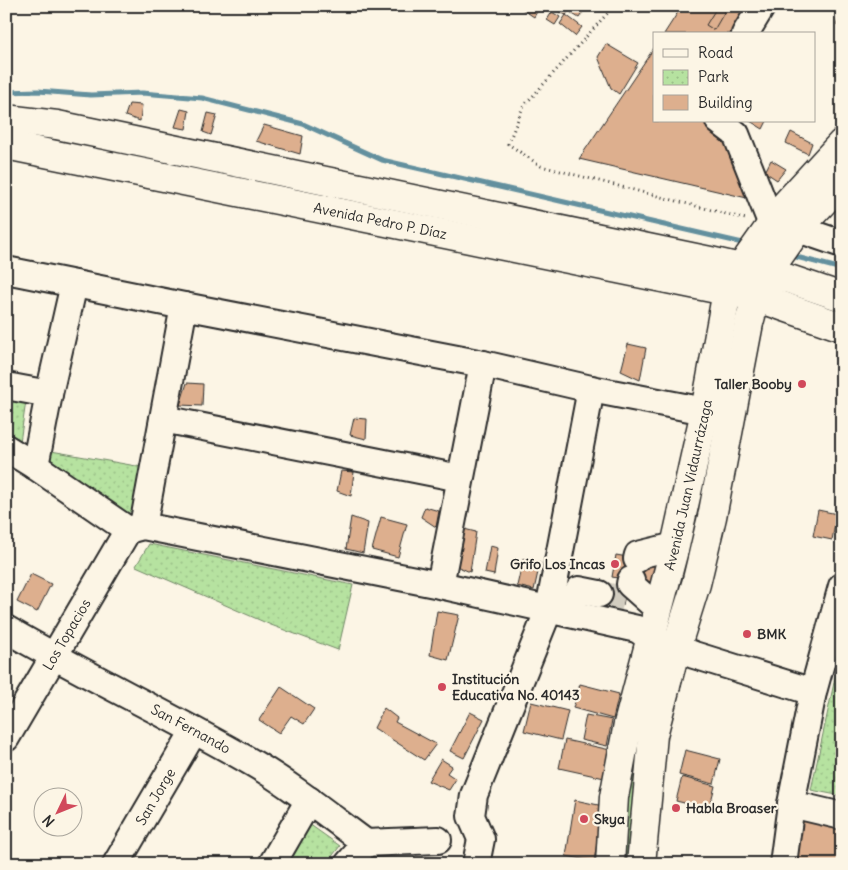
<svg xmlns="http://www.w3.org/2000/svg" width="848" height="870" font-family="Delius,sans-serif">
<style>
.grass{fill:#b6e2a0;stroke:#708666}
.park{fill:url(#park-dots);stroke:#708666}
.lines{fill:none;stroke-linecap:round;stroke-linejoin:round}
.stream{stroke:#64909e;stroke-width:5}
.building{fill:#ddaf8e;stroke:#2b2b2b}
.minor-tunnel{stroke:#d2cdc0;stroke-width:26;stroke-dasharray:26 13;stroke-linecap:butt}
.minor-casing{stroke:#2b2b2b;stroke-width:30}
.major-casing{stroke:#2b2b2b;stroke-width:31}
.path{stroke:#2b2b2b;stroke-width:3;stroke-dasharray:1 4;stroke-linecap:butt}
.minor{stroke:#fcf5e5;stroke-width:26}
.major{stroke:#fcf5e5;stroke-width:28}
.poi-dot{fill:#d1495b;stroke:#fcf5e5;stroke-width:2}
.labels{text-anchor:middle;stroke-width:4.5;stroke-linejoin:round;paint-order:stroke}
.street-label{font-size:14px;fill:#2b2b2b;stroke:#fcf5e5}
.poi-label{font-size:14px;font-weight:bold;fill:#2b2b2b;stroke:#fcf5e5;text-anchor:start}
</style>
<defs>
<pattern id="park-dots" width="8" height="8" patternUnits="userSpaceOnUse" patternTransform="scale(1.25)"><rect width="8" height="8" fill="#b6e2a0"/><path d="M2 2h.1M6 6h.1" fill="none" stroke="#9dc28a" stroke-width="1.8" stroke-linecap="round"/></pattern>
</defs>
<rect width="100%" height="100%" fill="#fcf5e5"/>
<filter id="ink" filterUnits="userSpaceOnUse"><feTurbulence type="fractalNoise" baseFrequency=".02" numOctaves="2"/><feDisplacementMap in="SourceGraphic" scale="10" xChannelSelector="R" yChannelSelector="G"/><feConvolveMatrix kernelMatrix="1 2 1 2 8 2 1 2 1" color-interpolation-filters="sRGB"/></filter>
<g filter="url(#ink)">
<g class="grass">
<path d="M 706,447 L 717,450 L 676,622 L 671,624 L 668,622 Z"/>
<path d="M 650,667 L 629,864 L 618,864 L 619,846 Z"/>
</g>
<g class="park">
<path d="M 6,397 L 26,401 L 19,449 L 6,441 Z"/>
<path d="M 51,451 L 142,467 L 136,507 L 127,514 L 49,458 Z"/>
<path d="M 149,544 L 353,585 L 338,650 L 271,625 L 136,566 Z"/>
<path d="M 841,650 L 842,650 L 842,796 L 811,790 Z"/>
<path d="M 309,824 L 340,846 L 326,864 L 285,864 Z"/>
</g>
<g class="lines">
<g class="stream">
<path d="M 6,92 L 38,91 L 91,95 L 142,93 L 202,98 L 303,124 L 382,160 L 747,244"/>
<path d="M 789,255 L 842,269"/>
</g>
</g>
<g class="building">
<path d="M 524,6 L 540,6 L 534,17 L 522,9 Z"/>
<path d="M 556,6 L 572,6 L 566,15 L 554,9 Z"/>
<path d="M 575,6 L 587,6 L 579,18 L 571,13 Z"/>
<path d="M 682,6 L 746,6 L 730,34 L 664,34 Z"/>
<path d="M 717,7 L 725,11 L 714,30 L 706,25 Z"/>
<path d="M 552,12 L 560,17 L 555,25 L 547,20 Z"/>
<path d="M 841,13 L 842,13 L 842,29 L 836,25 Z"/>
<path d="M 566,15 L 582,27 L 575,36 L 560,24 Z"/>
<path d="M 606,44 L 638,63 L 619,94 L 611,88 L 598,57 Z"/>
<path d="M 654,48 L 654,121 L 709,121 L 736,141 L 747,198 L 579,159 Z"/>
<path d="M 129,104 L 142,105 L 140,121 L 125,116 Z"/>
<path d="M 181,109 L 189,111 L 186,129 L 175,127 Z"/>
<path d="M 208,113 L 217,115 L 211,135 L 203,132 Z"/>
<path d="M 750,121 L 767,121 L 763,129 Z"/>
<path d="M 264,125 L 303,136 L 300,154 L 256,141 Z"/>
<path d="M 791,132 L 812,143 L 808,154 L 786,143 Z"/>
<path d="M 771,160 L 786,169 L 777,180 L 765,172 Z"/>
<path d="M 628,344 L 646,348 L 640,380 L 621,371 Z"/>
<path d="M 187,383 L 203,384 L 202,406 L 180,405 Z"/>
<path d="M 354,418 L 367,419 L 366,439 L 350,435 Z"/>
<path d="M 341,471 L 354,472 L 351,496 L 337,491 Z"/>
<path d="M 425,507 L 439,511 L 436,527 L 421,517 Z"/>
<path d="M 818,510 L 837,514 L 832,540 L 813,536 Z"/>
<path d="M 351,517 L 368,523 L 363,553 L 346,549 Z"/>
<path d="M 381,517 L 407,524 L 398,557 L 372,550 Z"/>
<path d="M 460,528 L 476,532 L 470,572 L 454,565 Z"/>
<path d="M 490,546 L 498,548 L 494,575 L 485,573 Z"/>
<path d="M 616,555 L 656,562 L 652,584 L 612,577 Z"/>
<path d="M 523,559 L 540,563 L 534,590 L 517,586 Z"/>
<path d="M 31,574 L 51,584 L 37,612 L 17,602 Z"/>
<path d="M 601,585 L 626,590 L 623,605 L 598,599 Z"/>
<path d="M 437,611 L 459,615 L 448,660 L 430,655 Z"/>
<path d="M 580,684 L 619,694 L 613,719 L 573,708 Z"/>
<path d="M 281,687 L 314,709 L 304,724 L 291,716 L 279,733 L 259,720 Z"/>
<path d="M 531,702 L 568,711 L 561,740 L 524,731 Z"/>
<path d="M 384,708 L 397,718 L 395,722 L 436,744 L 424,760 L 374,728 Z"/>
<path d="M 470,712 L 484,719 L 464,758 L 450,751 Z"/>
<path d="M 586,715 L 612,720 L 607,746 L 581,740 Z"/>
<path d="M 565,740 L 615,751 L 609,779 L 559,768 Z"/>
<path d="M 685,750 L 720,759 L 714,784 L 679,775 Z"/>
<path d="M 441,759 L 452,766 L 447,773 L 456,779 L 449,790 L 428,781 Z"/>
<path d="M 682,777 L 715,786 L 709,809 L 676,801 Z"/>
<path d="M 575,800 L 603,806 L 594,861 L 566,856 Z"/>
<path d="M 800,819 L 842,828 L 842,864 L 795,864 Z"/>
</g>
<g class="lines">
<path class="minor-tunnel" d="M 599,594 L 624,599"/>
<defs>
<g id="minor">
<path d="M 745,34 L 762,6"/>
<path d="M 719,121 L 736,134 L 772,225 L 798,229 L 842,244"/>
<path d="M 6,270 L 184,306 L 483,364 L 591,389 L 705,411"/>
<path d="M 6,386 L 49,394"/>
<path d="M 163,419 L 460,478"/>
<path d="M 6,448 L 35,466 L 128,530 L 143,526 L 440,585 L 637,629 L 650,638 L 694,655 L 813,692"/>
<path d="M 35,466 L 49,394 L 74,284"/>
<path d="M 143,526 L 184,306"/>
<path d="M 637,559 L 638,555 L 675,546"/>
<path d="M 631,580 L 630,584 L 658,609"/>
<path d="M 440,585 L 483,364"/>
<path d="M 565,612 L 579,590 L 599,594"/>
<path id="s1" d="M 6,629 C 86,676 170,715 251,762 C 291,785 328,815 366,843"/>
<path id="s2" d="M 6,738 L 128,530"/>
<path d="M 791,804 L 842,816"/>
<path d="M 366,843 L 438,840"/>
<path id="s3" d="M 116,864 L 194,731"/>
<path d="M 272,864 L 309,800"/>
<path d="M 348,864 L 366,843"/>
<path d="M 476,864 L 481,839 L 471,816 L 474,795 L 549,609 L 591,389"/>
<path d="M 783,864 L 791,804 L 813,692 L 842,586"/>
</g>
<g id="major">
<path d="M 6,119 L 57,125 L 710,261 L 789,279 L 842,297"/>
<path id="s4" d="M 6,145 L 756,297 L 842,327"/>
<path id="s5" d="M 610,864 L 614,797 L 628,724 L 675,546 L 705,411 L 727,291 L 749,256 L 786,204 L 842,143"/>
<path d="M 641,864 L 653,735 L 676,648 L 696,584 L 712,517 L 749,323 L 756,297 L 767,273 L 798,229 L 842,182"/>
</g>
</defs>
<use href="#minor" class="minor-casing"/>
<use href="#major" class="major-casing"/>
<path class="path" d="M 614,6 L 523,107 L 508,144 L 541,166 L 746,219"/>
<use href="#minor" class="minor"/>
<use href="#major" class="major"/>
</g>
</g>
<g class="poi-dot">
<circle cx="802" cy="384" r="5"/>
<circle cx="615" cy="564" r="5"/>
<circle cx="747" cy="634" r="5"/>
<circle cx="442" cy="687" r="5"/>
<circle cx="676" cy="808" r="5"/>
<circle cx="584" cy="819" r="5"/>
</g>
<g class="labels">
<g class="street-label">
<text dy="5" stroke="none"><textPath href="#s4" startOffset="382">Avenida Pedro P. Díaz</textPath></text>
<text dy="5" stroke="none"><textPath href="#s5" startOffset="388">Avenida Juan Vidaurrázaga</textPath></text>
<text dy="5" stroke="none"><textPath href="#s2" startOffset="120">Los Topacios</textPath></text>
<text dy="5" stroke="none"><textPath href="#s1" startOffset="210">San Fernando</textPath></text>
<text dy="5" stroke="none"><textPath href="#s3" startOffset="78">San Jorge</textPath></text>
</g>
<g class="poi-label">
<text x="792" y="389" text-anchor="end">Taller Booby</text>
<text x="605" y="569" text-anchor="end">Grifo Los Incas</text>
<text x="757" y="639">BMK</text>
<text x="452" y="684">Institución<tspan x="452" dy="16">Educativa No. 40143</tspan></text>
<text x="686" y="813">Habla Broaser</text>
<text x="594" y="824">Skya</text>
</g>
</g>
<rect width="848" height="870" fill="none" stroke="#fcf5e5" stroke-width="25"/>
<rect x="12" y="12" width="823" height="845" fill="none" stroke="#2b2b2b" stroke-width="2" filter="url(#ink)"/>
<rect x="653" y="32" width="162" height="90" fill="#fcf5e5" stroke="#a8a49b"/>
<rect x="663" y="49" width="25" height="8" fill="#fcf5e5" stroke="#a8a49b"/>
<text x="698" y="58" font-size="15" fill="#2b2b2b">Road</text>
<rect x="663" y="70" width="25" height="15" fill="url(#park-dots)" stroke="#a8a49b"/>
<text x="698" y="82" font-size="15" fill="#2b2b2b">Park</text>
<rect x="663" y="95" width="25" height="15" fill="#ddaf8e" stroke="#a8a49b"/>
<text x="698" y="108" font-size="15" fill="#2b2b2b">Building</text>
<g transform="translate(58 812) rotate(227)"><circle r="24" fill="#fcf5e5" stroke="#a8a49b"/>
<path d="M0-4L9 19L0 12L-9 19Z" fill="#d1495b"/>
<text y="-8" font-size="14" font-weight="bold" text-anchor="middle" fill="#2b2b2b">N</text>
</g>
</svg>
